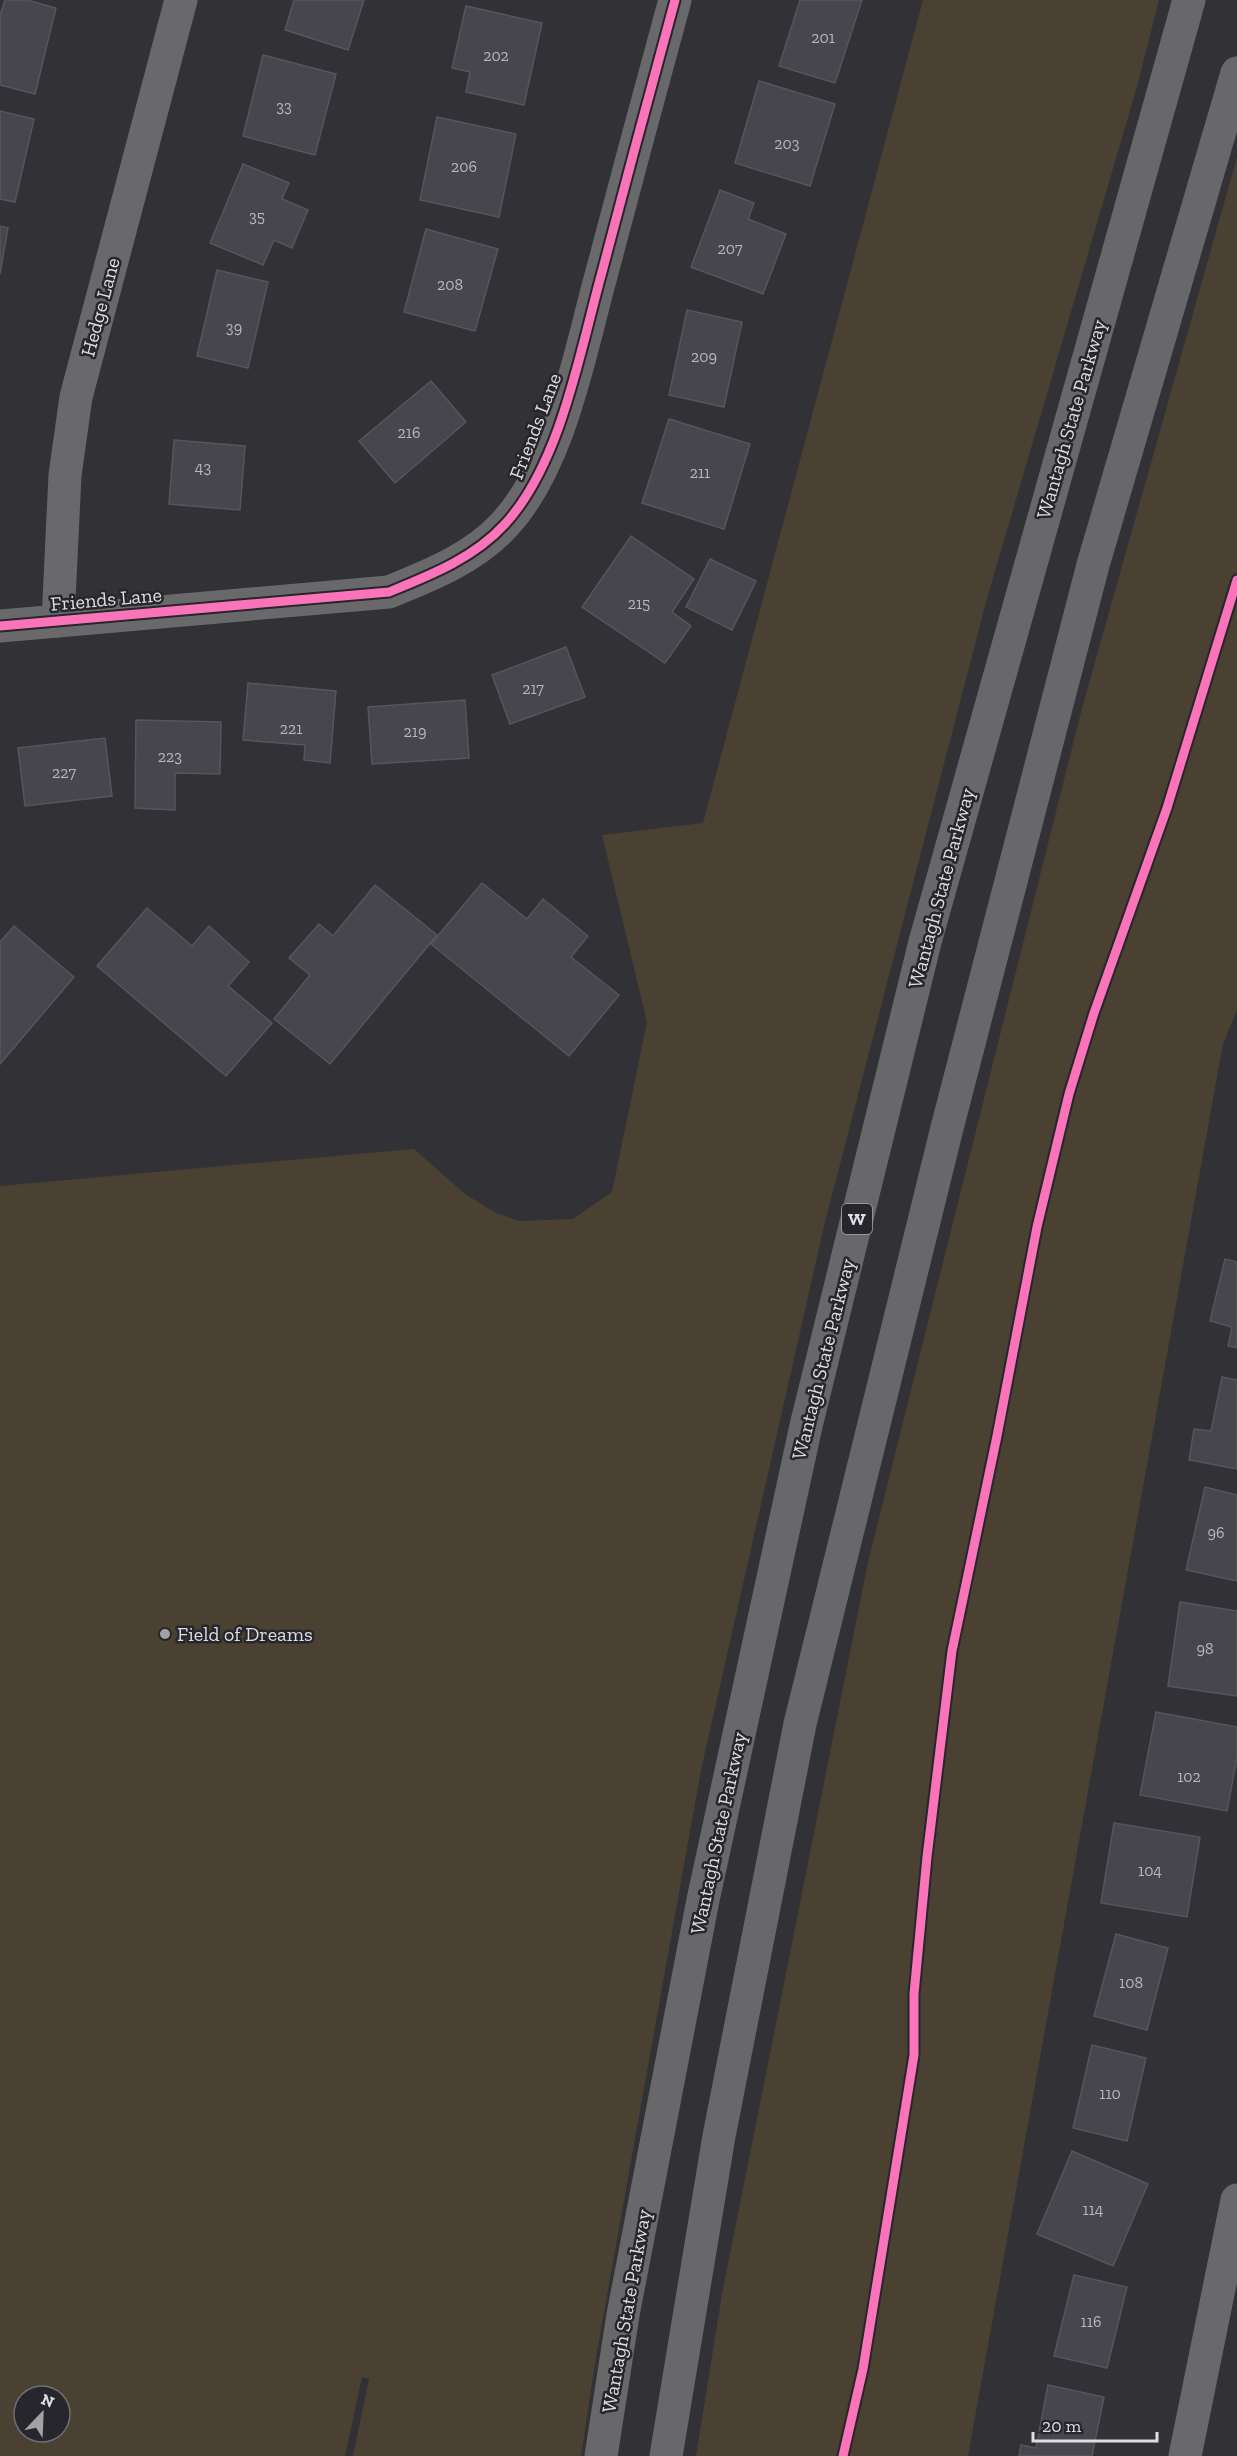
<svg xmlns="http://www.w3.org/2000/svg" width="1237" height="2456" font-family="'Zilla Slab',serif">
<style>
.green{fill:#4a4132;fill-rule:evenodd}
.building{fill:#47454d;stroke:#565659;stroke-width:1.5}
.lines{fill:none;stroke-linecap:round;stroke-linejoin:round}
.minor{stroke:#69696b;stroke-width:33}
.motorway{stroke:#68676a;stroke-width:33}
.cycleway-casing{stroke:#27262c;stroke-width:13}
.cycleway{stroke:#fb73b8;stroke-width:9}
.poi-dot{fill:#a2a1a5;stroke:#27262c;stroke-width:2}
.labels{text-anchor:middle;stroke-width:5;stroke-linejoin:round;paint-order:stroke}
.number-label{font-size:16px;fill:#b8b7bc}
.shield{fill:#27262c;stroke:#a7a6ab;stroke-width:1.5}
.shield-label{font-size:18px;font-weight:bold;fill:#dedde1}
.street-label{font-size:20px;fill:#dedde1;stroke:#27262c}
.poi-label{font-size:20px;fill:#dedde1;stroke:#27262c;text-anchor:start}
</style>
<rect width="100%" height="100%" fill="#323135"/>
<g class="green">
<path d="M 923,0 L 1159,0 L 1138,83 L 986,602 L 824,1226 L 701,1770 L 596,2357 L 581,2456 L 353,2456 L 369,2379 L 362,2377 L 345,2456 L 0,2456 L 0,1186 L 414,1149 L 465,1194 L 496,1213 L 519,1221 L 573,1219 L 612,1192 L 647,1022 L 602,835 L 703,823 ZM 24,2396 L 60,2396 L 60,2432 L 24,2432 Z"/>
<path d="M 1237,157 L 1237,1010 L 1223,1044 L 968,2456 L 696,2456 L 722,2294 L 868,1562 L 1081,712 Z"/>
</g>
<g class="building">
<path d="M 5,0 L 27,0 L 56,8 L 35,94 L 0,85 L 0,15 Z"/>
<path d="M 294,0 L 364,0 L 348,50 L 285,30 Z"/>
<path d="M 800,0 L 862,0 L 835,83 L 779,66 Z"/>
<path d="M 466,6 L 542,23 L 524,105 L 466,92 L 470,72 L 452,68 Z"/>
<path d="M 263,55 L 336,74 L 315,155 L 243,136 Z"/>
<path d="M 759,81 L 835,104 L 810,186 L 735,163 Z"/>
<path d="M 0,111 L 34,119 L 15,202 L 0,199 Z"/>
<path d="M 437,117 L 516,134 L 499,217 L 420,200 Z"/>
<path d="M 243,164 L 289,183 L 282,199 L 308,210 L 292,248 L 274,240 L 263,265 L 210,243 Z"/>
<path d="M 720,190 L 754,203 L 748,219 L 786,234 L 763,294 L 691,267 Z"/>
<path d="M 0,226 L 8,228 L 0,274 Z"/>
<path d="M 426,229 L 498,249 L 475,331 L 404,312 Z"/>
<path d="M 217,270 L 268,282 L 248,368 L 197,356 Z"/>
<path d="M 687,310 L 742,322 L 724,407 L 669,395 Z"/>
<path d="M 431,381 L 466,422 L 395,483 L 359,441 Z"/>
<path d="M 669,419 L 750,444 L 724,529 L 642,503 Z"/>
<path d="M 174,440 L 245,446 L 240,510 L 169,504 Z"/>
<path d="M 631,536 L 694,579 L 672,612 L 691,626 L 665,663 L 582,607 Z"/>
<path d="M 710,559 L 756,581 L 732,630 L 686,607 Z"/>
<path d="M 566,647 L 585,697 L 510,724 L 492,675 Z"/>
<path d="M 248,683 L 336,691 L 330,763 L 304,760 L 305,745 L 243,740 Z"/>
<path d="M 465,700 L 469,758 L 372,764 L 368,707 Z"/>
<path d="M 136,720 L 221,722 L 220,774 L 175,773 L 175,810 L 135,808 Z"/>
<path d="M 105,738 L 112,796 L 25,806 L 18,748 Z"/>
<path d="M 482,883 L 527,919 L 543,899 L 588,936 L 571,957 L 619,995 L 569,1056 L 431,944 Z"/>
<path d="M 375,885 L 437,935 L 330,1064 L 274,1019 L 310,975 L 289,958 L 319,924 L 333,936 Z"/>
<path d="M 147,908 L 192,946 L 209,926 L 249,962 L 228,986 L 272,1023 L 226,1076 L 97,966 Z"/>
<path d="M 14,926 L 74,977 L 0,1064 L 0,942 Z"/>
<path d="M 1225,1259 L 1237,1262 L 1237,1348 L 1228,1346 L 1232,1327 L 1210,1321 Z"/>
<path d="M 1222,1377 L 1237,1380 L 1237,1469 L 1189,1460 L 1194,1429 L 1211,1431 Z"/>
<path d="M 1205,1487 L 1237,1495 L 1237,1581 L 1186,1570 Z"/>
<path d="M 1180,1602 L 1237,1611 L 1237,1696 L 1168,1686 Z"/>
<path d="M 1156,1712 L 1237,1727 L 1237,1758 L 1227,1811 L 1140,1795 Z"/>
<path d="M 1114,1823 L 1200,1837 L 1187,1917 L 1101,1903 Z"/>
<path d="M 1116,1934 L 1168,1948 L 1147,2030 L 1094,2016 Z"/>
<path d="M 1092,2045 L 1146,2058 L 1127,2141 L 1073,2128 Z"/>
<path d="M 1072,2151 L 1148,2184 L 1113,2266 L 1037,2234 Z"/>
<path d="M 1074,2275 L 1127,2287 L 1107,2368 L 1054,2356 Z"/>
<path d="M 1048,2385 L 1104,2397 L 1092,2456 L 1019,2456 L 1021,2445 L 1036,2448 Z"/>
</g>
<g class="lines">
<g class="minor">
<path d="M 58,621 L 65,475 L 76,397 L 181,0"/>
<path d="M 0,626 L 389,592 C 431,575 474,558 505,524 C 561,463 580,351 602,272 C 626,181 650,91 675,0"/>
<path d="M 1185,2456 L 1237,2200"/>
</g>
<g class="motorway">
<path d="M 601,2456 L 623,2315 L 703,1900 L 806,1426 L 925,942 L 1189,0"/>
<path d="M 666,2456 L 719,2136 L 800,1724 L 947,1128 L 1093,565 L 1237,73"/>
</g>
<defs>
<g id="cycleway">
<path d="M 0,626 L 389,592 C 431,575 474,558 505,524 C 561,463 580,351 602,272 C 626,181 650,91 675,0"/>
<path d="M 843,2456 L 863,2369 L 914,2055 L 914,1994 L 927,1857 L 952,1651 L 997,1436 L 1037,1227 L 1069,1094 L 1094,1013 L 1167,808 L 1237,580"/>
</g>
</defs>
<use href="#cycleway" class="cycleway-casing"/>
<use href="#cycleway" class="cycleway"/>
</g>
<circle class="poi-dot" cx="165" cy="1634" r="6"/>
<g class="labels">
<g class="number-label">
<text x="823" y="43">201</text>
<text x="496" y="61">202</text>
<text x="284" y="112">33</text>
<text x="787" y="149">203</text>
<text x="464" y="172">206</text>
<text x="257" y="222">35</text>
<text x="730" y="254">207</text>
<text x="450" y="290">208</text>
<text x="234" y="333">39</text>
<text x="704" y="362">209</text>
<text x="409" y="438">216</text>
<text x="203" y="473">43</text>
<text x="700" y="478">211</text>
<text x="639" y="609">215</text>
<text x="533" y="694">217</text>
<text x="291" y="734">221</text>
<text x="415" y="737">219</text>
<text x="170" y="762">223</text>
<text x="64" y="778">227</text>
<text x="1216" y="1538">96</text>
<text x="1205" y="1654">98</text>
<text x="1189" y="1782">102</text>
<text x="1150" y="1876">104</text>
<text x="1131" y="1988">108</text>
<text x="1110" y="2099">110</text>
<text x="1093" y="2215">114</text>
<text x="1091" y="2327">116</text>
</g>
<rect class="shield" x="842" y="1204" width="30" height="30" rx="4.5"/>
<g class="shield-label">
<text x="857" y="1225">W</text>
</g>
<g class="street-label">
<text transform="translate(100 307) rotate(-75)" y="7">Hedge Lane</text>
<text transform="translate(1071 419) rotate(-74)" y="7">Wantagh State Parkway</text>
<text transform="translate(535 426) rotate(-69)" y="7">Friends Lane</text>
<text transform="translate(106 599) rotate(-5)" y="7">Friends Lane</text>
<text transform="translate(941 888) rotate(-75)" y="7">Wantagh State Parkway</text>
<text transform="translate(823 1359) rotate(-76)" y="7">Wantagh State Parkway</text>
<text transform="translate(718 1833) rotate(-78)" y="7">Wantagh State Parkway</text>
<text transform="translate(626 2311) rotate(-80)" y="7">Wantagh State Parkway</text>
</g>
<g class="poi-label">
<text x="177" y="1641">Field of Dreams</text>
</g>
</g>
<g transform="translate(42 2414) rotate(23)"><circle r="28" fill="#27262c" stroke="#706f74" stroke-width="1.5"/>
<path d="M0-4.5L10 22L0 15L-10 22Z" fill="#a2a1a5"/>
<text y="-9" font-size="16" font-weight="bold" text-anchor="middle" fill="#dedde1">N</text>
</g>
<path d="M1033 2432v9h124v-9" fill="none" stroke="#dedde1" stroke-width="3"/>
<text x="1042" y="2432" font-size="18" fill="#dedde1" stroke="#27262c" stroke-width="4.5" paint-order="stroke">20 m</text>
</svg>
